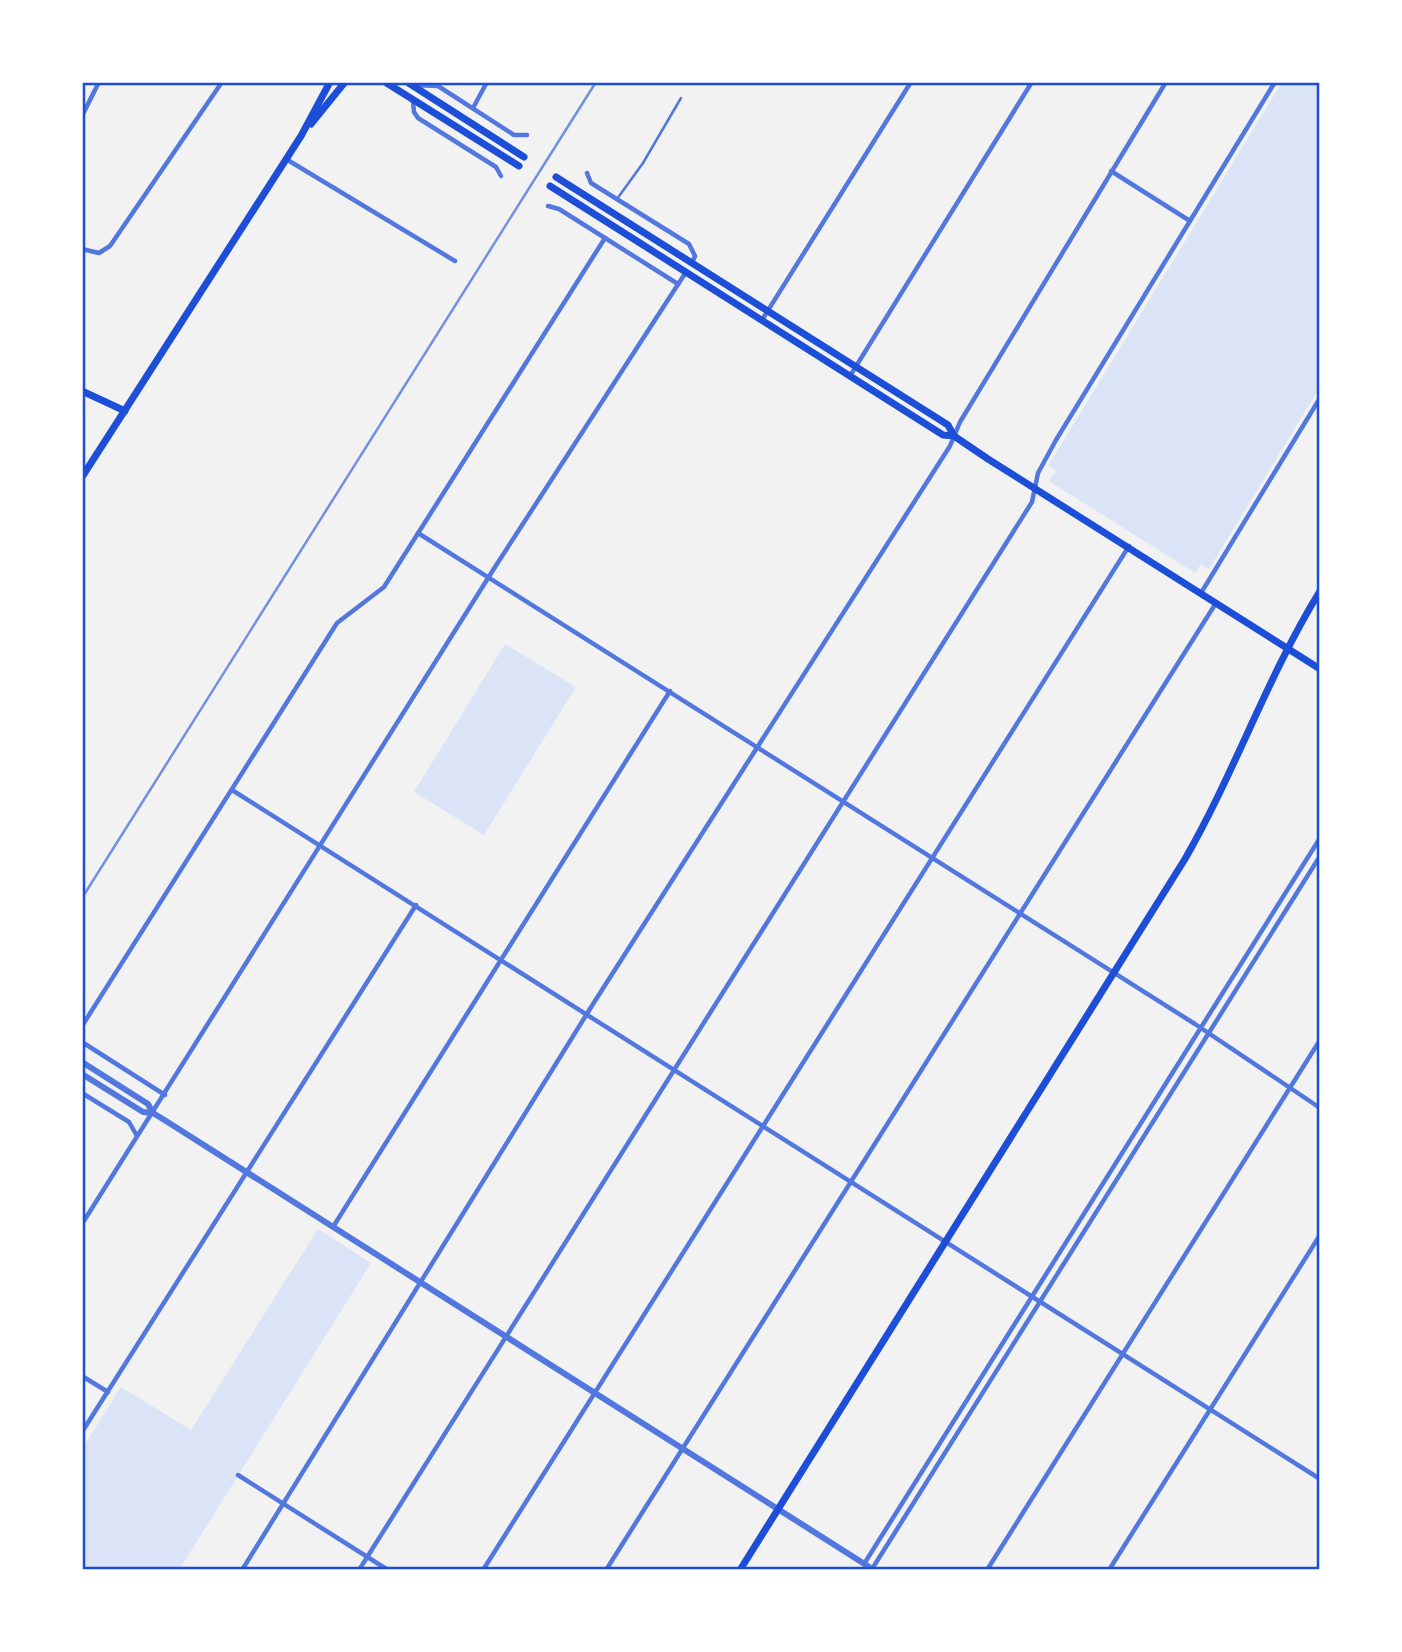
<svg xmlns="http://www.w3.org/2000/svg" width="1402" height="1652" font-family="'Roboto Serif',serif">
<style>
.green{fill:#dbe4f7}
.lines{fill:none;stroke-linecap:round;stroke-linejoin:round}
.service{stroke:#5277de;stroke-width:2.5}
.minor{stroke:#5277de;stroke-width:4.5}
.tertiary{stroke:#5277de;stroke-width:6}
.secondary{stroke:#1d4ed8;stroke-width:7}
.rail{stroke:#7290e2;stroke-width:2.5}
.neatline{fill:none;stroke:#1d4ed8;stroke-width:2.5}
</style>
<rect width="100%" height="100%" fill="#f2f2f2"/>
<g class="green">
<path d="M 1282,82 L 1320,82 L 1320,387 L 1209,569 L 1201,564 L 1195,573 L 1049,481 L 1056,471 L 1048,466 Z"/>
<path d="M 505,644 L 576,687 L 484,835 L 414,792 Z"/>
<path d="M 318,1229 L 371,1263 L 179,1570 L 82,1570 L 82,1449 L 121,1387 L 191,1430 Z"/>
</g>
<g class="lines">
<path class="service" d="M 617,199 L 643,163 L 681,98"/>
<g class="minor">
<path d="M 414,85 L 438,86 L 514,135 L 527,135"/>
<path d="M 413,101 L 414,112 L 418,118 L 496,167 L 501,176"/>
<path d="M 473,108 L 487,82"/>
<path d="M 82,116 L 99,82"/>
<path d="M 286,159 L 455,261"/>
<path d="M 1111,171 L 1190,221"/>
<path d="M 587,173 L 591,183 L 689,244 L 695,256 L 692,263"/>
<path d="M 548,206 L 559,209 L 678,284"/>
<path d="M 82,249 L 99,253 L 110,246 L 222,82"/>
<path d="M 762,320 L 911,82"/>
<path d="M 850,376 L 1032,82"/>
<path d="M 418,533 L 1195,1024 L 1320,1108"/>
<path d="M 1201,593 L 1320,398"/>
<path d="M 232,790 L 1320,1479"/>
<path d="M 82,1026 L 337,623 L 384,587 L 605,238"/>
<path d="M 82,1042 L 165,1095"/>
<path d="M 82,1093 L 129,1122 L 137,1136"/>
<path d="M 82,1224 L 495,567 L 686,272"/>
<path d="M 333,1227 L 670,691"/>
<path d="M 82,1376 L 108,1392"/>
<path d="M 82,1432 L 416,905"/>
<path d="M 238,1475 L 388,1570"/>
<path d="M 864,1564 L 1320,838"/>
<path d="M 872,1569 L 1320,856"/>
<path d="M 242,1570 L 593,1004 L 950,446 L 960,422 L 1166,82"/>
<path d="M 359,1570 L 1032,502 L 1038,473 L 1056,440 L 1275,82"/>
<path d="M 483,1570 L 1129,546"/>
<path d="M 606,1570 L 1216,603"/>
<path d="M 987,1570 L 1320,1040"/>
<path d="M 1109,1570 L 1320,1235"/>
</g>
<g class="tertiary">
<path d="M 82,1062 L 148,1104 L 153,1113"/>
<path d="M 82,1074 L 143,1112 L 153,1113 L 166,1121 L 874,1570"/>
</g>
<g class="secondary">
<path d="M 385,82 L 519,166"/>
<path d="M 407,82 L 524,157"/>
<path d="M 311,124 L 345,82"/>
<path d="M 556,177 L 948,425 L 954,436 L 988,459 L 1320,669"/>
<path d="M 550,186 L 943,435 L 954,436"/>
<path d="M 82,391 L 125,411"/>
<path d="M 82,477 L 301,136 L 330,82"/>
<path d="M 740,1570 L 1185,859 C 1235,772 1267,677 1320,591"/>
</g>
<path class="rail" d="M 82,898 L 596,82"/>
</g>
<rect width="1402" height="1652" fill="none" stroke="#ffffff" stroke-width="168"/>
<rect x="84" y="84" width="1234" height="1484" class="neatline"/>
</svg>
